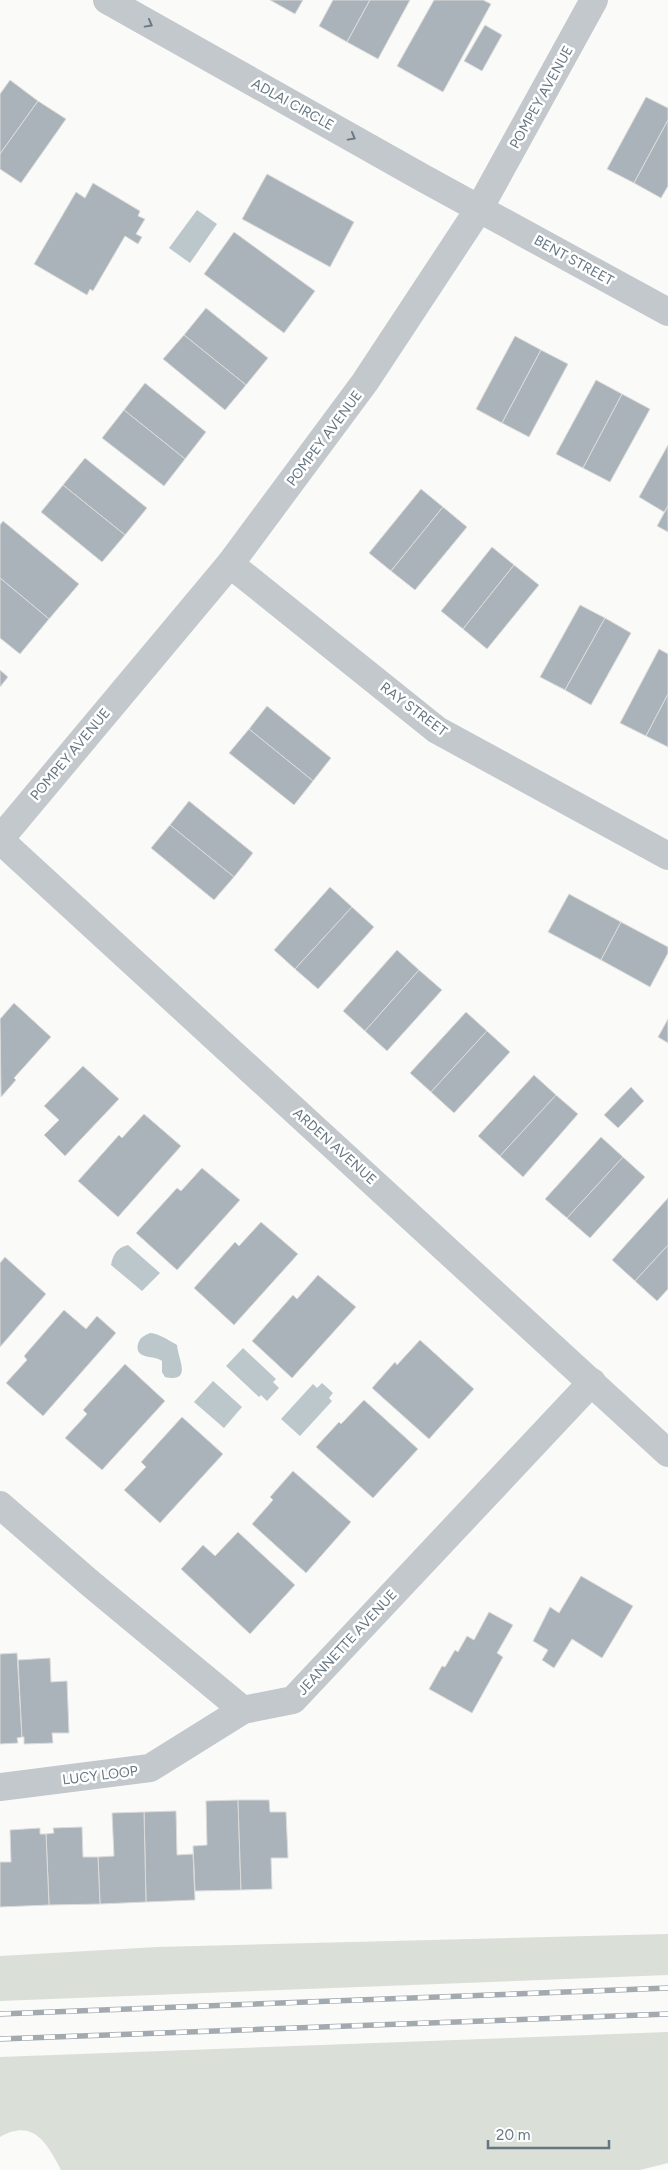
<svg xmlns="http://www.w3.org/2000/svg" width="668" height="2170" font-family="Figtree,sans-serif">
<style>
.green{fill:#dadfd7}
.water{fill:#bbc7cb}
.building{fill:#aab3b9;stroke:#dcdcda}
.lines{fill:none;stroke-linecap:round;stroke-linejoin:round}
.minor{stroke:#c3c8cc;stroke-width:28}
.rail-casing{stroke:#a2aab0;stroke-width:5.5}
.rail{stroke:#fff;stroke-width:4;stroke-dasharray:11;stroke-linecap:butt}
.oneway{stroke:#6a7a87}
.labels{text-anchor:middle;stroke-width:5;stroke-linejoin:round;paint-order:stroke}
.street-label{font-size:14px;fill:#657683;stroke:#fff}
</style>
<rect width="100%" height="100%" fill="#fafaf8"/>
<g class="green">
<path d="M 668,1934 L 668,1975 L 0,2001 L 0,1956 L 157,1947 Z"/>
<path d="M 668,2032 L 668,2163 L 640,2170 L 61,2170 C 47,2143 33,2118 0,2137 L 0,2057 Z"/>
</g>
<g class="water">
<path d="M 197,210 L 217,224 L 190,263 L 169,248 Z"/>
<path d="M 128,1245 L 160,1273 L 142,1291 L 111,1265 C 113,1254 117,1248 128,1245 Z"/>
<path d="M 150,1333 C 160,1334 168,1340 177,1345 C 178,1359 193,1383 165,1377 L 162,1372 L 162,1361 C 155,1355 134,1360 138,1344 C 140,1337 144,1336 150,1333 Z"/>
<path d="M 243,1348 L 276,1379 L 273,1382 L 279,1388 L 267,1401 L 261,1395 L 259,1397 L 226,1366 Z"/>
<path d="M 213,1381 L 242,1407 L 224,1428 L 194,1402 Z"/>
<path d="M 322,1383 L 333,1393 L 329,1398 L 332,1401 L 300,1436 L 281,1419 L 313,1384 L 317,1388 Z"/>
</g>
<g class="building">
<path d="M 270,0 L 303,0 L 295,14 Z"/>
<path d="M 333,0 L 370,0 L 347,42 L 319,26 Z"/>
<path d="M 370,0 L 410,0 L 378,59 L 347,42 Z"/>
<path d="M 434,0 L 483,0 L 491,4 L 443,92 L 397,66 Z"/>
<path d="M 485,25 L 502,35 L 482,71 L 464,61 Z"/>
<path d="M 10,80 L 38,101 L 0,154 L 0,94 Z"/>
<path d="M 646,97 L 668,108 L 668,120 L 634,183 L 607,169 Z"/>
<path d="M 38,101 L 66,119 L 21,183 L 0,169 L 0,154 Z"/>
<path d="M 668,120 L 668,186 L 661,198 L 634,183 Z"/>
<path d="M 267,174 L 354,222 L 330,267 L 242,219 Z"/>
<path d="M 93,183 L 140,211 L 138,216 L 145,219 L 136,234 L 142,237 L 138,244 L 125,236 L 93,291 L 90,289 L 87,295 L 34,264 L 76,192 L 85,198 Z"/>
<path d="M 234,232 L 315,291 L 284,333 L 204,274 Z"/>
<path d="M 206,308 L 268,358 L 246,385 L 184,335 Z"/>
<path d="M 184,335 L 246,385 L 225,410 L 163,359 Z"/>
<path d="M 515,336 L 541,350 L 502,423 L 476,409 Z"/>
<path d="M 541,350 L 568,364 L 529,437 L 502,423 Z"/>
<path d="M 596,380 L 622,394 L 583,468 L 556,454 Z"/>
<path d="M 145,383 L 206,432 L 185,459 L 124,410 Z"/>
<path d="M 622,394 L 650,409 L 610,482 L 583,468 Z"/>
<path d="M 124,410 L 185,459 L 164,486 L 102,438 Z"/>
<path d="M 668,445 L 668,506 L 664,512 L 639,497 Z"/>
<path d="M 85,458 L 147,508 L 125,535 L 63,485 Z"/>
<path d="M 63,485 L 125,535 L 102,562 L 41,512 Z"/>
<path d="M 421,489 L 443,507 L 391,571 L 369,553 Z"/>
<path d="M 668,506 L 668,532 L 657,526 Z"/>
<path d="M 443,507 L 467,527 L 415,590 L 391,571 Z"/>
<path d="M 3,521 L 79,584 L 49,619 L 0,578 L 0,525 Z"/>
<path d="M 492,547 L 514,565 L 463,629 L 441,611 Z"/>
<path d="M 514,565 L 539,585 L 487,649 L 463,629 Z"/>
<path d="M 0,578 L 49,619 L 20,654 L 0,638 Z"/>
<path d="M 580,605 L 605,618 L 565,690 L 540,677 Z"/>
<path d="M 605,618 L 631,633 L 591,705 L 565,690 Z"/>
<path d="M 659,649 L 668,654 L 668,694 L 646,736 L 620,723 Z"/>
<path d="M 0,670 L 8,677 L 0,687 Z"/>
<path d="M 668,694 L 668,747 L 646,736 Z"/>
<path d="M 267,706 L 331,758 L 313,781 L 249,729 Z"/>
<path d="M 249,729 L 313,781 L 294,805 L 229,753 Z"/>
<path d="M 189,801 L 253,853 L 234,877 L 170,825 Z"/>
<path d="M 170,825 L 234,877 L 214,900 L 151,848 Z"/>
<path d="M 330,887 L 352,907 L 295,969 L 274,950 Z"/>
<path d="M 569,894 L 621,922 L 601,960 L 548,932 Z"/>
<path d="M 352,907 L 374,927 L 318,989 L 295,969 Z"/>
<path d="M 621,922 L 668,947 L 668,953 L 650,987 L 601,960 Z"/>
<path d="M 397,950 L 419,970 L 365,1031 L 343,1011 Z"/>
<path d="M 419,970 L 442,990 L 387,1051 L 365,1031 Z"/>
<path d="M 14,1003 L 51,1037 L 14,1078 L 16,1080 L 1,1097 L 0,1019 Z"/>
<path d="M 466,1012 L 487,1031 L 431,1092 L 410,1073 Z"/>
<path d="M 668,1019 L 668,1043 L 658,1037 Z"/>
<path d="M 487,1031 L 510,1052 L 454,1113 L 431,1092 Z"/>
<path d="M 83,1066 L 119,1099 L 65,1156 L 44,1135 L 59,1120 L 44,1106 Z"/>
<path d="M 534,1075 L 556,1095 L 500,1156 L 478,1136 Z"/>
<path d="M 631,1087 L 644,1101 L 618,1128 L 604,1115 Z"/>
<path d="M 556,1095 L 578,1114 L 523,1177 L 500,1156 Z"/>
<path d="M 144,1114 L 181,1146 L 118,1217 L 78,1181 L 119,1135 L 122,1138 Z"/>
<path d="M 601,1137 L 623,1157 L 567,1218 L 545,1199 Z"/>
<path d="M 623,1157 L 645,1177 L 590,1238 L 567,1218 Z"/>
<path d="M 202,1168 L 240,1200 L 177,1270 L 136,1233 L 177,1188 L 181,1191 Z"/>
<path d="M 668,1198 L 668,1245 L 635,1281 L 612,1260 Z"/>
<path d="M 261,1222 L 298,1254 L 234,1325 L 194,1288 L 235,1242 L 239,1246 Z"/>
<path d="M 668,1245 L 668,1289 L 657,1301 L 635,1281 Z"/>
<path d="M 5,1257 L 46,1294 L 0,1347 L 0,1263 Z"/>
<path d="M 318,1275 L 356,1307 L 292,1378 L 252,1341 L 293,1295 L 297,1299 Z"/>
<path d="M 64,1310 L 86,1329 L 97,1316 L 116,1333 L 43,1416 L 6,1383 L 27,1360 L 24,1356 Z"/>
<path d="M 420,1340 L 474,1389 L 429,1439 L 372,1388 L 395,1362 L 397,1365 Z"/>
<path d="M 125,1364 L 165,1401 L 102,1470 L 65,1438 L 87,1414 L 83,1410 Z"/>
<path d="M 364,1400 L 418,1449 L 373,1498 L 316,1447 L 339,1422 L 341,1424 Z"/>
<path d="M 182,1417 L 223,1454 L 160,1523 L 124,1490 L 146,1467 L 141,1462 Z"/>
<path d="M 293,1471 L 351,1522 L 306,1573 L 252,1524 L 273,1500 L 270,1497 Z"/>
<path d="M 238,1532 L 295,1585 L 250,1634 L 181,1569 L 203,1545 L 215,1556 Z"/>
<path d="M 581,1576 L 633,1606 L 602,1658 L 572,1639 L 554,1668 L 542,1660 L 548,1650 L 533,1641 L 550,1607 L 559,1613 Z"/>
<path d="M 489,1612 L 513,1625 L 497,1653 L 503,1657 L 472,1713 L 429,1689 L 442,1666 L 445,1667 L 455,1650 L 458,1652 L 467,1636 L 474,1640 Z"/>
<path d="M 17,1653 L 22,1737 L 17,1738 L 18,1743 L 0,1744 L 0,1654 Z"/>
<path d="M 50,1658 L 51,1682 L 67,1681 L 69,1733 L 52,1733 L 53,1743 L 24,1744 L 24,1737 L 22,1737 L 18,1660 Z"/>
<path d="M 238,1800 L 241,1890 L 195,1891 L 193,1846 L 207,1845 L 206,1801 Z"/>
<path d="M 238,1800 L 269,1800 L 270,1812 L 286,1812 L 288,1858 L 271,1858 L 272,1889 L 241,1890 Z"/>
<path d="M 176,1811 L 177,1855 L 193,1854 L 195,1900 L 146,1902 L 144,1812 Z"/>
<path d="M 144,1812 L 146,1902 L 100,1904 L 98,1857 L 114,1856 L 112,1813 Z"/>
<path d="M 82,1827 L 83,1857 L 98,1857 L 100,1904 L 49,1905 L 46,1834 L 54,1833 L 53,1828 Z"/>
<path d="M 40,1828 L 40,1834 L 46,1834 L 49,1905 L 0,1907 L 0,1862 L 11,1862 L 10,1830 Z"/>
</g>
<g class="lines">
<g class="minor">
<path d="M 107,0 L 423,178 L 668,312"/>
<path d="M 230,564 L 437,730 L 668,856"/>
<path d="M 0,839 L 230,564 L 365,382 L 479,209 L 594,0"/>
<path d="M 0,840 L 668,1453"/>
<path d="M 0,1505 L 91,1584 L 243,1710"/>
<path d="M 0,1787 L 150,1768 L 243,1710 L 293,1700 L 592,1382"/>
</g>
<defs>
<g id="rail">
<path d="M 0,2014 L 668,1988"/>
<path d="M 0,2039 L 668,2014"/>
</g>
</defs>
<use href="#rail" class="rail-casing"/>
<use href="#rail" class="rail"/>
</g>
<defs><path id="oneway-chevron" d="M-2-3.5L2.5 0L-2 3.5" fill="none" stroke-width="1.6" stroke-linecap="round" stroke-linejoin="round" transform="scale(1.25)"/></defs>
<g class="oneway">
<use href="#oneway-chevron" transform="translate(149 24) rotate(29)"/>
<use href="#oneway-chevron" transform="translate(352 137) rotate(29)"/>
</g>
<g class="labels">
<g class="street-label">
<text transform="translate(541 97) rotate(-61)" y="5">POMPEY AVENUE</text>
<text transform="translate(293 104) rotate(29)" y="5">ADLAI CIRCLE</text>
<text transform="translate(574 260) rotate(29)" y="5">BENT STREET</text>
<text transform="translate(324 438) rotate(-53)" y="5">POMPEY AVENUE</text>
<text transform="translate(414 709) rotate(37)" y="5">RAY STREET</text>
<text transform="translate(70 754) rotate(-50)" y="5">POMPEY AVENUE</text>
<text transform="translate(335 1146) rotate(42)" y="5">ARDEN AVENUE</text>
<text transform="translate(347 1642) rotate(-47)" y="5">JEANNETTE AVENUE</text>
<text transform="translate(100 1775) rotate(-7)" y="5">LUCY LOOP</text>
</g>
</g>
<path d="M488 2140v8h121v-8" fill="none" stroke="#657683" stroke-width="2.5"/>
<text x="496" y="2140" font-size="15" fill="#657683" stroke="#ffffff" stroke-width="4" paint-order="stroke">20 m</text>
</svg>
